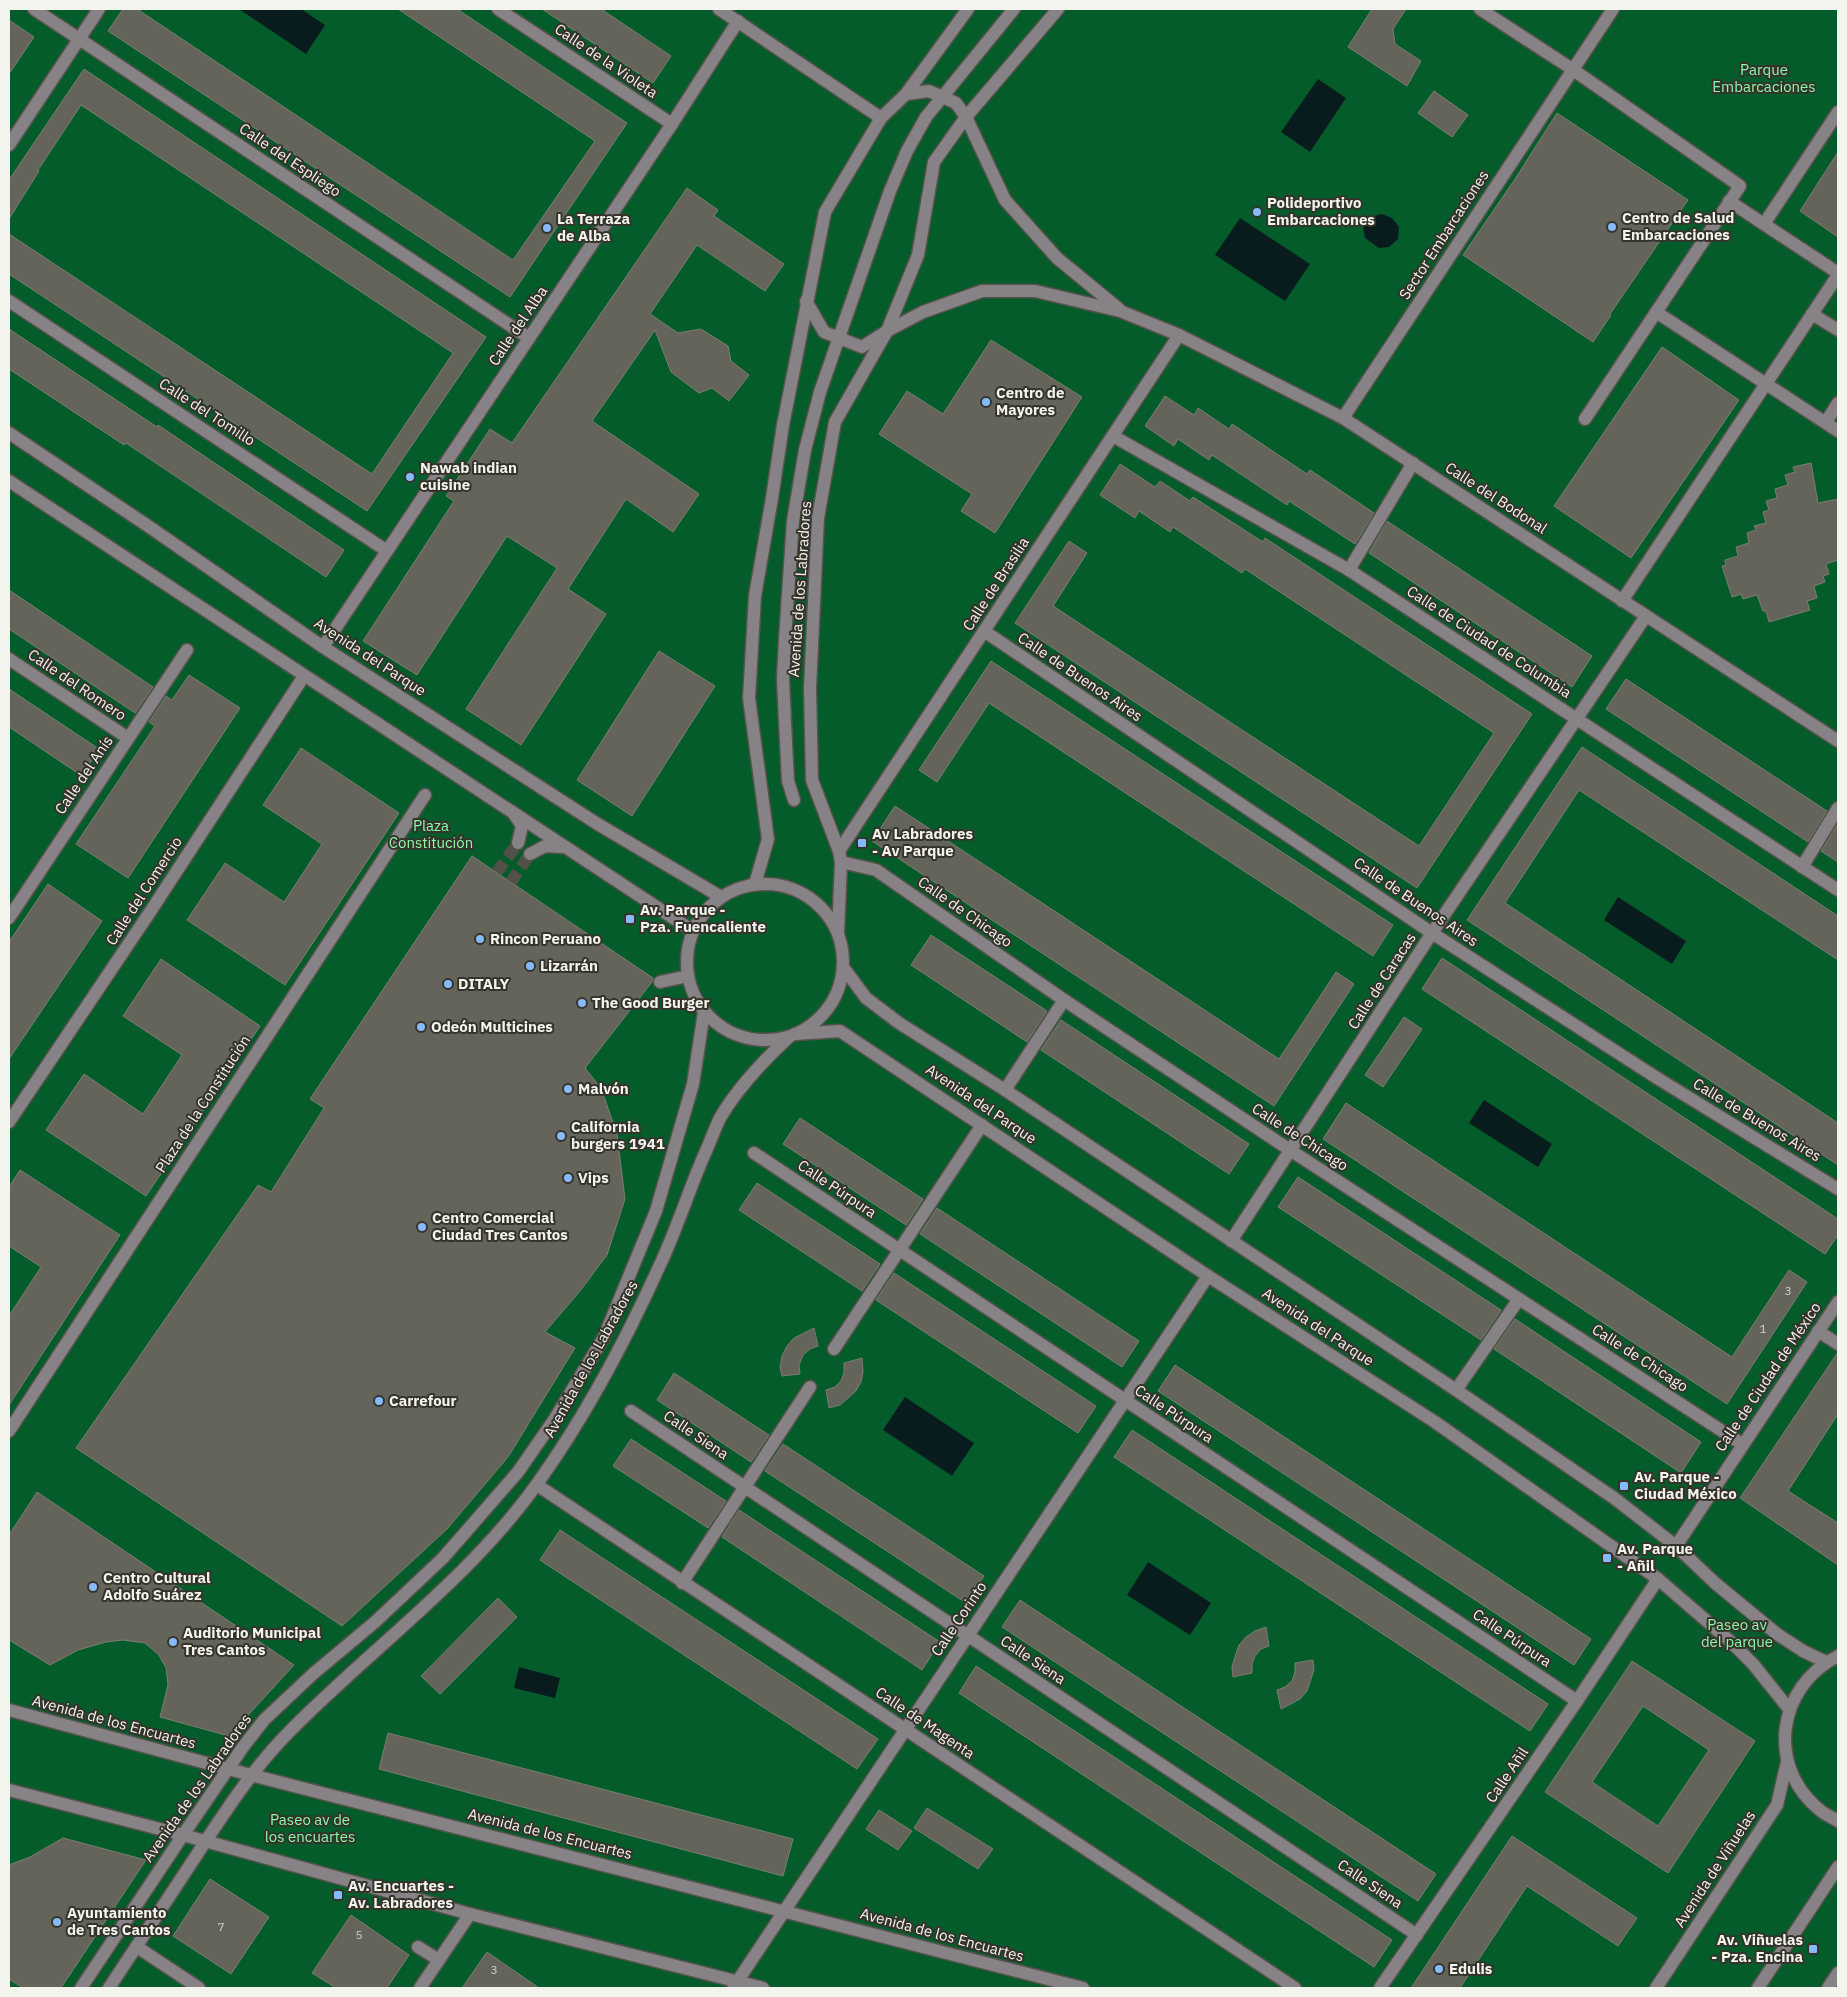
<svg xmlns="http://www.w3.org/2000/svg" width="1847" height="1997" font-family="'IBM Plex Sans',sans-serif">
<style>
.green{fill:#045c2b}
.water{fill:#091c1d}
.building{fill:#65645b;stroke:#7d7c72;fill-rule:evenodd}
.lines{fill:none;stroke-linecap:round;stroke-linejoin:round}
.minor-tunnel{stroke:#525048;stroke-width:12;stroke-dasharray:12 6;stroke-linecap:butt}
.minor-casing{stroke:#54524a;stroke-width:15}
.minor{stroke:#868285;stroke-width:12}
.poi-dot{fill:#85bbfb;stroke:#35332b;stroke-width:2}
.labels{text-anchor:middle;stroke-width:4;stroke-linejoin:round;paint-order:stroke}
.number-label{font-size:12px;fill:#d0d0c9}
.street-label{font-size:15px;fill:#f4f4ee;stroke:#35332b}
.park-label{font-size:15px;fill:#87f9a7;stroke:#35332b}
.poi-label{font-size:15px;font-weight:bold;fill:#f4f4ee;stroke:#35332b;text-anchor:start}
</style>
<rect width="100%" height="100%" fill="#35332b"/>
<rect class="green" x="9" y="9" width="1829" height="1979"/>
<g class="water">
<path d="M 239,9 L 301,9 L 325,25 L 306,54 Z"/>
<path d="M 1318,79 L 1346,98 L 1310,152 L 1281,132 Z"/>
<path d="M 1382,214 L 1392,218 L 1399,227 L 1398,239 L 1389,247 L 1379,248 L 1365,238 L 1363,227 L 1370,217 Z"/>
<path d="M 1240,218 L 1310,264 L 1285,301 L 1215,255 Z"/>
<path d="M 1618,897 L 1686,941 L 1672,964 L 1604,920 Z"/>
<path d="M 1484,1100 L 1552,1144 L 1538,1167 L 1469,1123 Z"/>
<path d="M 905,1397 L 974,1443 L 952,1476 L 883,1430 Z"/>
<path d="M 1148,1562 L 1211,1603 L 1190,1635 L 1127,1595 Z"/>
<path d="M 519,1667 L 560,1678 L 555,1698 L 514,1688 Z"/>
</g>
<g class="building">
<path d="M 123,9 L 137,9 L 513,260 L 595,141 L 398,9 L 457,9 L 627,123 L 510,297 L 108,31 Z"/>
<path d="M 542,9 L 601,9 L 671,56 L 653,83 Z"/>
<path d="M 1372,9 L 1406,9 L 1393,29 L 1395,44 L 1421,61 L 1407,86 L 1348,47 Z"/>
<path d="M 9,20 L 34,37 L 9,74 Z"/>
<path d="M 84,69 L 486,337 L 367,511 L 9,274 L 9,234 L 372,474 L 453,353 L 81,105 L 38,170 L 39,171 L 9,219 L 9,180 Z"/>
<path d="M 1434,91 L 1468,115 L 1452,137 L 1418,113 Z"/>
<path d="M 1557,113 L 1688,200 L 1610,314 L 1611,315 L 1593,342 L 1463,255 L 1515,179 Z"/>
<path d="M 1838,152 L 1838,237 L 1800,211 Z"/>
<path d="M 687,188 L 718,210 L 714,216 L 784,264 L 765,291 L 697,245 L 650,314 L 678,333 L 701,329 L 728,346 L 731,361 L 749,375 L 729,401 L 712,388 L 699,393 L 671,372 L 655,330 L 592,421 L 699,494 L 673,532 L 626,499 L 568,589 L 606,614 L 521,745 L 466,709 L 557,568 L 507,536 L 417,675 L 363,641 L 454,501 L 446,496 L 490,429 L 512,443 Z"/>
<path d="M 9,329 L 157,427 L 158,425 L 344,550 L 326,577 L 126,443 L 124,445 L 9,369 Z"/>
<path d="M 991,340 L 1082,397 L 995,533 L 961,511 L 972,494 L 879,434 L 907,391 L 943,414 Z"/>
<path d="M 1662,347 L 1739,400 L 1631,558 L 1554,506 Z"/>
<path d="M 1165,396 L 1194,415 L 1198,408 L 1229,429 L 1232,424 L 1307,474 L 1310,470 L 1374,513 L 1355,544 L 1289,501 L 1287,505 L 1212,455 L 1209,460 L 1178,439 L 1174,446 L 1145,426 Z"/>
<path d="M 1811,463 L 1818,503 L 1838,499 L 1838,560 L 1826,564 L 1829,574 L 1823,576 L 1825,582 L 1814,586 L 1817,598 L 1807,601 L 1810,610 L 1769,622 L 1766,611 L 1763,611 L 1757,595 L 1743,599 L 1741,594 L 1732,597 L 1722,566 L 1726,565 L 1725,560 L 1738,556 L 1736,547 L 1749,543 L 1747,533 L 1756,530 L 1754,526 L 1766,523 L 1763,512 L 1769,510 L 1766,501 L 1777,498 L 1775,489 L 1788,485 L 1785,475 L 1795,472 L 1793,467 Z"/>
<path d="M 1120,464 L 1155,487 L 1160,481 L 1190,501 L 1193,497 L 1263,542 L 1265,538 L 1532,714 L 1417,888 L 1015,623 L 1069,541 L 1087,553 L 1053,606 L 1419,846 L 1494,733 L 1245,569 L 1242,573 L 1173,527 L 1170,532 L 1139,511 L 1135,518 L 1100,495 Z"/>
<path d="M 1387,521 L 1592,656 L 1572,687 L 1369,553 Z"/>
<path d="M 9,590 L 153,687 L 135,713 L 9,629 Z"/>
<path d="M 659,651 L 715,686 L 632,816 L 577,780 Z"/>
<path d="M 991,661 L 1393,925 L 1373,956 L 989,703 L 937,782 L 919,770 Z"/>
<path d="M 189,675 L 240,708 L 128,878 L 76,844 L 155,726 L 149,722 L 166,696 L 172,700 Z"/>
<path d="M 1626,679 L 1827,811 L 1808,842 L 1606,709 Z"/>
<path d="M 9,689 L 99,749 L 82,776 L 9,727 Z"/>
<path d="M 1582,747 L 1838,916 L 1838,960 L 1579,790 L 1505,903 L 1838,1123 L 1838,1165 L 1467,920 Z"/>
<path d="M 301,748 L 399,813 L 285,985 L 187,920 L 225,863 L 284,902 L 322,844 L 263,805 Z"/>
<path d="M 895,806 L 1279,1059 L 1336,972 L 1354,984 L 1274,1106 L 872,841 Z"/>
<path d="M 1838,823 L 1838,862 L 1821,851 Z"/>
<path d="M 472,856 L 653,978 L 652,982 L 585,1068 L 601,1088 L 617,1134 L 625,1199 L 607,1255 L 580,1291 L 545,1332 L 575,1348 L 508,1457 L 447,1529 L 342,1626 L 76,1448 L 258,1185 L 271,1192 L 324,1108 L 310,1099 Z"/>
<path d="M 48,884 L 102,921 L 9,1059 L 9,942 Z"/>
<path d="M 931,935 L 1047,1011 L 1027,1042 L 911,965 Z"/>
<path d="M 1442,958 L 1838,1219 L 1838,1235 L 1825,1254 L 1422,989 Z"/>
<path d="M 161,959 L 260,1026 L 146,1196 L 46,1130 L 84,1074 L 143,1114 L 182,1055 L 123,1016 Z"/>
<path d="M 1404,1017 L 1422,1029 L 1383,1087 L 1365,1075 Z"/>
<path d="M 1061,1020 L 1249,1144 L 1229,1174 L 1041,1050 Z"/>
<path d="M 1346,1103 L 1732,1357 L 1789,1270 L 1807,1282 L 1727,1404 L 1323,1139 Z"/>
<path d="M 800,1118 L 923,1199 L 906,1225 L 783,1144 Z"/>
<path d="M 20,1170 L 120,1235 L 9,1405 L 9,1316 L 41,1267 L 9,1246 L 9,1187 Z"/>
<path d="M 1298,1177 L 1501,1310 L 1481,1340 L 1278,1207 Z"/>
<path d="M 757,1183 L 880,1264 L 862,1291 L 739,1210 Z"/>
<path d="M 937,1208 L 1139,1341 L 1122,1367 L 920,1234 Z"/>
<path d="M 894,1273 L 1096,1406 L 1078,1433 L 876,1300 Z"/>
<path d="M 1515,1319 L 1701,1442 L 1681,1473 L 1494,1349 Z"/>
<path d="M 814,1328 L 818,1346 L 810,1349 L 803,1355 L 799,1365 L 800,1374 L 782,1376 L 780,1367 L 782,1356 L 787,1346 L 794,1338 Z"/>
<path d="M 1838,1352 L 1838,1414 L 1788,1491 L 1838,1523 L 1838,1565 L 1740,1498 Z"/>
<path d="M 862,1358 L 863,1372 L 861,1382 L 856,1391 L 840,1405 L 829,1408 L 826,1390 L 835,1387 L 841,1381 L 844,1373 L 844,1363 Z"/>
<path d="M 1175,1365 L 1591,1639 L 1574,1665 L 1158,1391 Z"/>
<path d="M 674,1373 L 769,1435 L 751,1462 L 657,1400 Z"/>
<path d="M 1132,1430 L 1548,1704 L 1530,1731 L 1114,1457 Z"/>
<path d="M 631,1439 L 726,1501 L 708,1528 L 613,1466 Z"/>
<path d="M 783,1444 L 984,1576 L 966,1603 L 765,1471 Z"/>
<path d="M 37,1492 L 294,1665 L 229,1736 L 160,1717 L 168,1685 L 166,1668 L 159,1655 L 145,1643 L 123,1640 L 106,1642 L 78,1650 L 50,1665 L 9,1640 L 9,1535 Z"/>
<path d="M 739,1510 L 940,1642 L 922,1670 L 722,1537 Z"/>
<path d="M 560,1530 L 878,1739 L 857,1769 L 540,1560 Z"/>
<path d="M 498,1598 L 517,1617 L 440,1694 L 421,1676 Z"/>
<path d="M 1020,1600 L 1436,1874 L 1418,1901 L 1002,1627 Z"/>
<path d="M 1266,1627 L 1269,1646 L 1261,1649 L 1255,1656 L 1252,1664 L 1252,1673 L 1233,1677 L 1232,1666 L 1239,1645 L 1246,1637 L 1255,1631 Z"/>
<path d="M 1313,1660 L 1314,1670 L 1307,1691 L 1300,1699 L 1281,1709 L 1277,1690 L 1285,1687 L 1292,1681 L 1295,1672 L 1295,1663 Z"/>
<path d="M 1632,1661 L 1755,1741 L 1668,1873 L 1545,1792 ZM 1643,1706 L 1709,1750 L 1658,1826 L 1592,1782 Z"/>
<path d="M 976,1666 L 1392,1940 L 1374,1967 L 959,1693 Z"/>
<path d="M 388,1733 L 793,1839 L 783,1876 L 379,1769 Z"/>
<path d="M 927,1808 L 993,1849 L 978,1869 L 914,1828 Z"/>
<path d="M 879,1810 L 912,1831 L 898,1850 L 866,1829 Z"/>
<path d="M 1512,1836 L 1637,1918 L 1618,1946 L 1527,1886 L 1460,1988 L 1411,1988 Z"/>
<path d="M 63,1838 L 146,1860 L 61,1988 L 23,1988 L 9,1979 L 9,1865 L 30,1857 Z"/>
<path d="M 210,1879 L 269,1917 L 231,1974 L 173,1936 Z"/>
<path d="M 351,1915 L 409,1955 L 387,1988 L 336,1988 L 312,1973 Z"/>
<path d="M 487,1952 L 539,1988 L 462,1988 Z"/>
</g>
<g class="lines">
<g class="minor-tunnel">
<path d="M 497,872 L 518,843"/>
<path d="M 511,882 L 530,854"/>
</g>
<defs>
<g id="minor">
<path d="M 34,9 L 529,338"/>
<path d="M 498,9 L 672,124"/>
<path d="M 719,9 L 881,118"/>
<path d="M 1480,9 L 1572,69 L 1740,186 L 1585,419"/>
<path d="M 906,94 L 929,91 L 956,103 L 966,117 L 1005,200 L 1057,258 L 1119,309"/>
<path d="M 9,145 L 99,9"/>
<path d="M 1729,201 L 1838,273"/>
<path d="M 1764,224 L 1838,112"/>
<path d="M 9,301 L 387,551"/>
<path d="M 806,301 L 824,332 L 862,347 L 887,331 L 923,312 L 982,291 L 1035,291 L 1120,311 L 1179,335 L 1343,418 L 1838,741"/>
<path d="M 1656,312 L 1838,431"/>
<path d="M 1812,314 L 1838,330"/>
<path d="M 1343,418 L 1613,9"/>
<path d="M 1826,422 L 1838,403"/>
<path d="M 9,433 L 151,528 L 323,647 L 596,823 L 721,897"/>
<path d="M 1113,436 L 1349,570 L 1838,890"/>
<path d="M 9,481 L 693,931"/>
<path d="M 1349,570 L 1413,463"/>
<path d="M 1622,601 L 1838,275"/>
<path d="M 984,631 L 1432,933 L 1657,1078 L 1838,1189"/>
<path d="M 323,647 L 672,124 L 738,21"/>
<path d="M 9,659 L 128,738"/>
<path d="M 794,800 L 788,781 L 785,722 L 783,679 L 785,639 L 793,521 L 805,450 L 820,392 L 890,191 L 907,151 L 926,117 L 1014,9"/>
<path d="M 514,814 L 522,826 L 518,843"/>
<path d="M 839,851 L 1179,335"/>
<path d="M 530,854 L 545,846 L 563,847"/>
<path d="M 841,862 L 876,870 L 1064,1000 L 1290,1150 L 1742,1444"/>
<path d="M 1802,867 L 1838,808"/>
<circle cx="765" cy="962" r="78"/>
<path d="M 755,884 L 768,839 L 749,698 L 755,596 L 772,498 L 783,425 L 825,212 L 881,118 L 906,94 L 968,9"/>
<path d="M 9,918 L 187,650"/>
<path d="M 838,933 L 841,862 L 839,851 L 812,780 L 810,688 L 818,518 L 835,422 L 887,331 L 918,255 L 934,162 L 966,117 L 1058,9"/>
<path d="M 843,967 L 866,998 L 899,1023 L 1005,1090 L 1456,1390 L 1614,1498 L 1676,1546 L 1715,1583 L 1777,1634 L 1803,1651 L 1826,1662"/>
<path d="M 660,982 L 688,976"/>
<path d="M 795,1034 L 840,1031 L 1208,1276 L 1435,1422 L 1658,1579 L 1731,1642 L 1753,1664 L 1789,1709"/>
<path d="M 1005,1090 L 1064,1000"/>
<path d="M 9,1122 L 152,909 L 304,676"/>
<path d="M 754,1153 L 1577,1701"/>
<path d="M 1231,1241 L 1432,933 L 1646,616"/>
<path d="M 1818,1331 L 1838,1344"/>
<path d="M 834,1349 L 982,1125"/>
<path d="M 1456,1390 L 1519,1299"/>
<path d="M 631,1411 L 1417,1935"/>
<path d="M 9,1431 L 425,795"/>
<path d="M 537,1485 L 1295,1988"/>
<path d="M 1676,1546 L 1838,1302"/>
<path d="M 682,1583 L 810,1387"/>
<path d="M 1838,1656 C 1776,1687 1766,1768 1821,1811 C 1826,1815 1833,1818 1838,1821"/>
<path d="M 9,1710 L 251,1775 L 1083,1988"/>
<path d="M 9,1790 L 183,1835 L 470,1914 L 763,1988"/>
<path d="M 137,1947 L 199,1988"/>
<path d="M 418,1947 L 439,1960"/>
<path d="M 81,1988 L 183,1835 L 243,1747 L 264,1720 L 314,1673 L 375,1622 L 443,1558 L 518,1472 L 554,1420 L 604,1337 L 656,1211 L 693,1084 L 704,1012"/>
<path d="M 109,1988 C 137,1945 166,1902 194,1859 C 223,1815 252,1769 290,1731 C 372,1648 469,1579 537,1484 C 585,1417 625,1342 659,1267 C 677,1229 689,1189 706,1151 C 711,1140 715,1128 720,1118 C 738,1087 763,1061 789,1037"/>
<path d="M 420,1988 L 470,1914"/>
<path d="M 733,1988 L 1208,1276"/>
<path d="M 1380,1988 L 1577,1701 L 1658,1579"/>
<path d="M 1656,1988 L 1777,1805 L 1787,1762"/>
<path d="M 1758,1988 L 1838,1867"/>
<path d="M 1828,1988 L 1838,1973"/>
</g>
</defs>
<use href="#minor" class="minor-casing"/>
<use href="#minor" class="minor"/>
</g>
<g class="poi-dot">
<circle cx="1257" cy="212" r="5"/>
<circle cx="1612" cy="227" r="5"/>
<circle cx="547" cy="228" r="5"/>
<circle cx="986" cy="402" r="5"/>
<circle cx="410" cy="477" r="5"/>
<rect x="857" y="838" width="10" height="10" rx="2.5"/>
<rect x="625" y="914" width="10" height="10" rx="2.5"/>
<circle cx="480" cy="939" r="5"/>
<circle cx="530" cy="966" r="5"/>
<circle cx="448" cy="984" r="5"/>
<circle cx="582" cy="1003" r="5"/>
<circle cx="421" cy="1027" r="5"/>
<circle cx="568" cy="1089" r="5"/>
<circle cx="561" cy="1136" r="5"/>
<circle cx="568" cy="1178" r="5"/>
<circle cx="422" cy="1227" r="5"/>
<circle cx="379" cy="1401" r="5"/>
<rect x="1619" y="1481" width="10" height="10" rx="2.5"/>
<rect x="1602" y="1553" width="10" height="10" rx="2.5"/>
<circle cx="93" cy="1587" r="5"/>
<circle cx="173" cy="1642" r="5"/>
<rect x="333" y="1890" width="10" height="10" rx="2.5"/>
<circle cx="57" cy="1922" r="5"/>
<rect x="1808" y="1944" width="10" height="10" rx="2.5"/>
<circle cx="1439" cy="1969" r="5"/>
</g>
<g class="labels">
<g class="number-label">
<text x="1788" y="1295">3</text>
<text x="1763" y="1333">1</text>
<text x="221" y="1931">7</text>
<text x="359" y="1939">5</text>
<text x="494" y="1974">3</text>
</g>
<g class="street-label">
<text transform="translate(606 61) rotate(34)" y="5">Calle de la Violeta</text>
<text transform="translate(290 160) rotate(34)" y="5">Calle del Espliego</text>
<text transform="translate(1444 235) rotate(-57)" y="5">Sector Embarcaciones</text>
<text transform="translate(518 326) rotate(-56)" y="5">Calle del Alba</text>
<text transform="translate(207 412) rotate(33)" y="5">Calle del Tomillo</text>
<text transform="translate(1496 498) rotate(33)" y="5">Calle del Bodonal</text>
<text transform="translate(996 584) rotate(-57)" y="5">Calle de Brasilia</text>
<text transform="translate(800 589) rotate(-86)" y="5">Avenida de los Labradores</text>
<text transform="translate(1489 642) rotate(33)" y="5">Calle de Ciudad de Columbia</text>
<text transform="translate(370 657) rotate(33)" y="5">Avenida del Parque</text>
<text transform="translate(1080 677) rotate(34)" y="5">Calle de Buenos Aires</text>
<text transform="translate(77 685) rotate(34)" y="5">Calle del Romero</text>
<text transform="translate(84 775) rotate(-56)" y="5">Calle del Anís</text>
<text transform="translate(144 891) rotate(-57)" y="5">Calle del Comercio</text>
<text transform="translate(1416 902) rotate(34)" y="5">Calle de Buenos Aires</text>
<text transform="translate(965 912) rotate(35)" y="5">Calle de Chicago</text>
<text transform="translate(1382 981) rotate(-57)" y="5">Calle de Caracas</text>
<text transform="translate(203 1104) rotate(-57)" y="5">Plaza de la Constitución</text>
<text transform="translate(981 1104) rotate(34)" y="5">Avenida del Parque</text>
<text transform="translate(1757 1120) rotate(31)" y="5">Calle de Buenos Aires</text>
<text transform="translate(1300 1137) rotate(33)" y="5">Calle de Chicago</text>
<text transform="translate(837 1189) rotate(34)" y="5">Calle Púrpura</text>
<text transform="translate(1318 1327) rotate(33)" y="5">Avenida del Parque</text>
<text transform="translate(1640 1358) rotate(33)" y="5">Calle de Chicago</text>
<text transform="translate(591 1359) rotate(-61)" y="5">Avenida de los Labradores</text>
<text transform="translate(1768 1377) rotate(-56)" y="5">Calle de Ciudad de México</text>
<text transform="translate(1174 1414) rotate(34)" y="5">Calle Púrpura</text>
<text transform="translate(696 1435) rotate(34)" y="5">Calle Siena</text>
<text transform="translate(959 1619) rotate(-56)" y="5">Calle Corinto</text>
<text transform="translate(1512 1638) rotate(34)" y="5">Calle Púrpura</text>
<text transform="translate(1033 1660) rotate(34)" y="5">Calle Siena</text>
<text transform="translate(114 1722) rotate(15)" y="5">Avenida de los Encuartes</text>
<text transform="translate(925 1723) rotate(34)" y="5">Calle de Magenta</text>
<text transform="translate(1507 1775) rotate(-56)" y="5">Calle Añil</text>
<text transform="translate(197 1788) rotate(-55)" y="5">Avenida de los Labradores</text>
<text transform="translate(550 1834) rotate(14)" y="5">Avenida de los Encuartes</text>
<text transform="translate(1715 1869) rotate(-57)" y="5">Avenida de Viñuelas</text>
<text transform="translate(1370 1884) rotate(34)" y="5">Calle Siena</text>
<text transform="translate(942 1935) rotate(15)" y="5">Avenida de los Encuartes</text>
</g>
<g class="park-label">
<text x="1764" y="75">Parque<tspan x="1764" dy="17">Embarcaciones</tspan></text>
<text x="431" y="831">Plaza<tspan x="431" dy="17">Constitución</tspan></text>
<text x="1737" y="1630">Paseo av<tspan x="1737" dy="17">del parque</tspan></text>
<text x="310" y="1825">Paseo av de<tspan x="310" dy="17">los encuartes</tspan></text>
</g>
<g class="poi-label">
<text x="1267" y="208">Polideportivo<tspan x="1267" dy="17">Embarcaciones</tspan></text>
<text x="1622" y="223">Centro de Salud<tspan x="1622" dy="17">Embarcaciones</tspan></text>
<text x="557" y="224">La Terraza<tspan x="557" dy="17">de Alba</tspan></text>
<text x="996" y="398">Centro de<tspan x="996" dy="17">Mayores</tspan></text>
<text x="420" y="473">Nawab indian<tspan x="420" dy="17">cuisine</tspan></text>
<text x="872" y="839">Av Labradores<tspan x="872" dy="17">- Av Parque</tspan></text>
<text x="640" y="915">Av. Parque -<tspan x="640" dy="17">Pza. Fuencaliente</tspan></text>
<text x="490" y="944">Rincon Peruano</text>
<text x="540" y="971">Lizarrán</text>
<text x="458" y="989">DITALY</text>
<text x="592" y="1008">The Good Burger</text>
<text x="431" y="1032">Odeón Multicines</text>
<text x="578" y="1094">Malvón</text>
<text x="571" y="1132">California<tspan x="571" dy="17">burgers 1941</tspan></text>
<text x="578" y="1183">Vips</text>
<text x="432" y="1223">Centro Comercial<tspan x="432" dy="17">Ciudad Tres Cantos</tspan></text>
<text x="389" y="1406">Carrefour</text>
<text x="1634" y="1482">Av. Parque -<tspan x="1634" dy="17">Ciudad México</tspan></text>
<text x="1617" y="1554">Av. Parque<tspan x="1617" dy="17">- Añil</tspan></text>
<text x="103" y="1583">Centro Cultural<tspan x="103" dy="17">Adolfo Suárez</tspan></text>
<text x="183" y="1638">Auditorio Municipal<tspan x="183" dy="17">Tres Cantos</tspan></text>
<text x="348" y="1891">Av. Encuartes -<tspan x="348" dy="17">Av. Labradores</tspan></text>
<text x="67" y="1918">Ayuntamiento<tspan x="67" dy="17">de Tres Cantos</tspan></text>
<text x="1803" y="1945" text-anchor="end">Av. Viñuelas<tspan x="1803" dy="17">- Pza. Encina</tspan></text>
<text x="1449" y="1974">Edulis</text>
</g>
</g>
<rect width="1847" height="1997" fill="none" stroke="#f4f4ee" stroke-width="20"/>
</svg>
